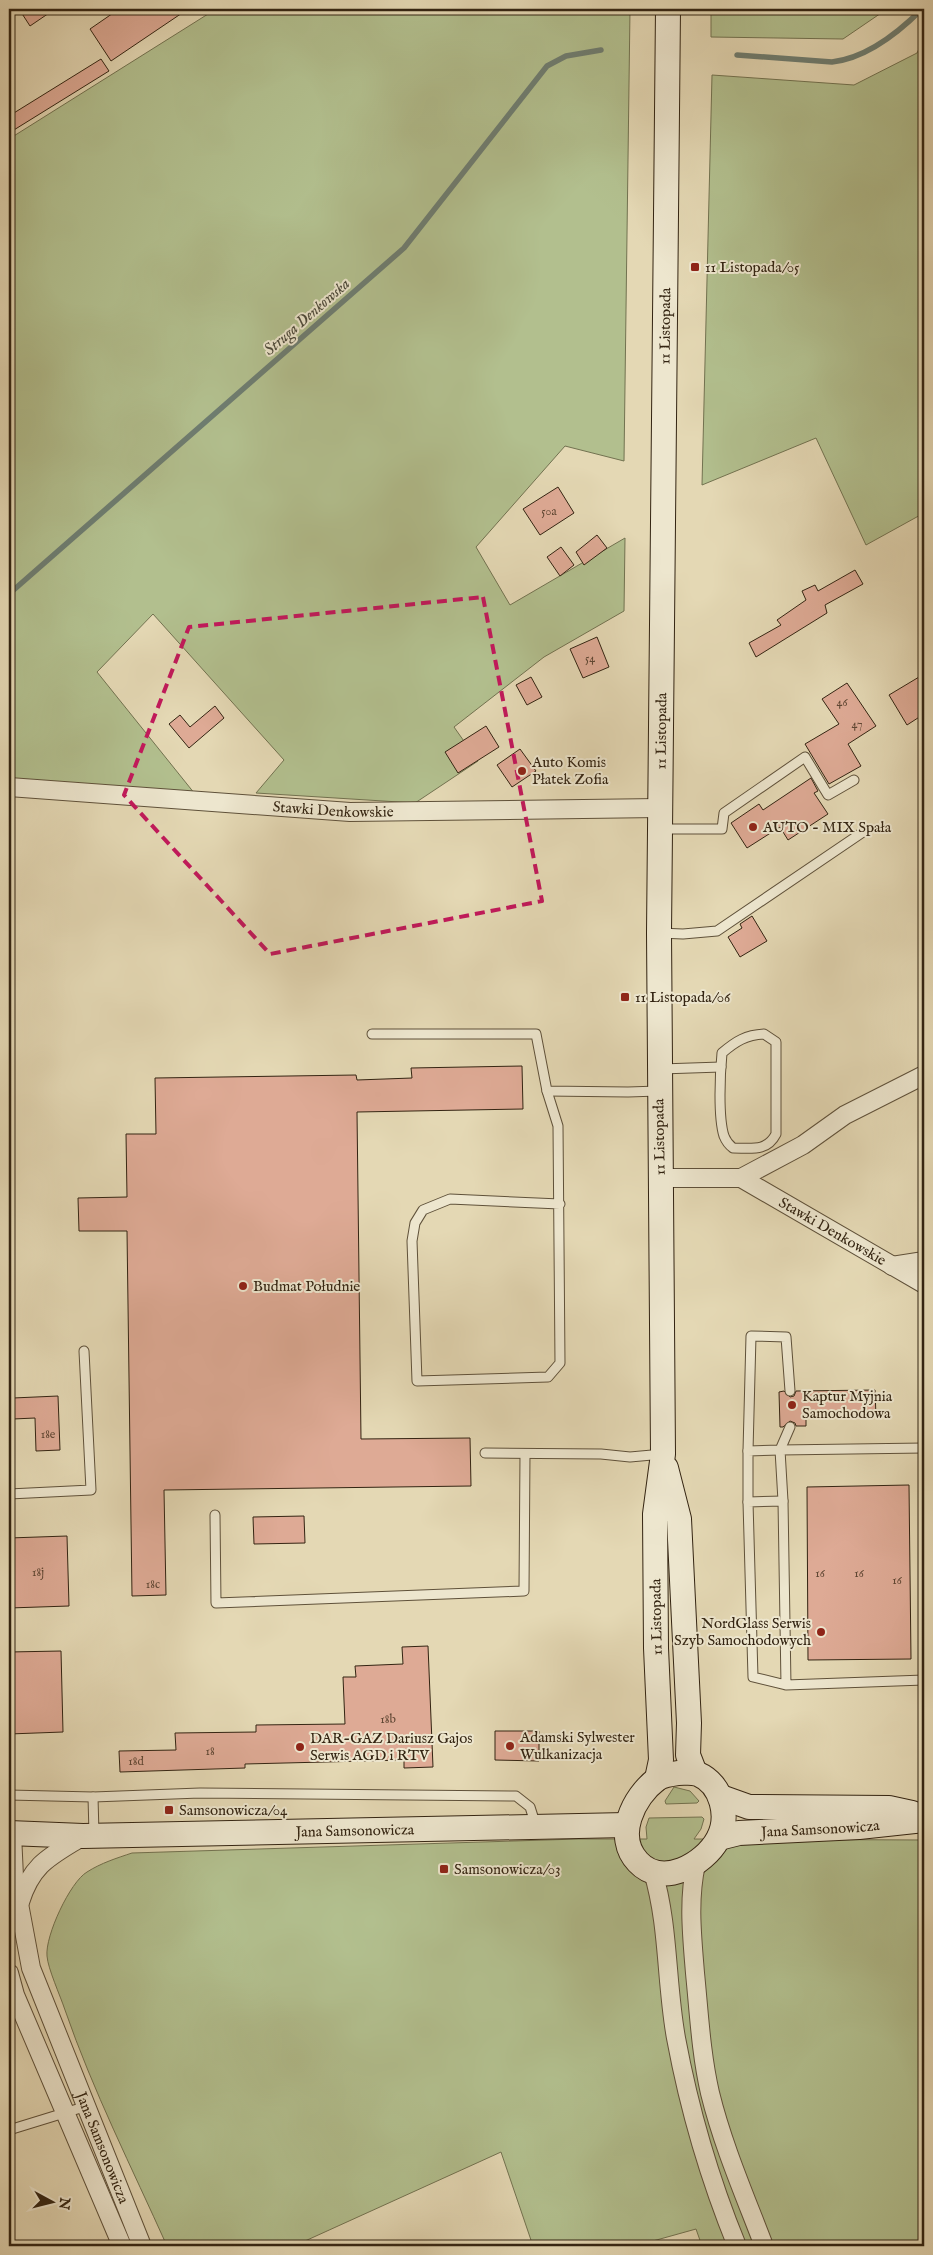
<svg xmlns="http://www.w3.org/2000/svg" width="933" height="2255" font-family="'IM FELL English',serif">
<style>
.green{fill:#b2bf8e;stroke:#727250}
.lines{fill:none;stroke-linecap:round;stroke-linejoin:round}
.stream{stroke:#6e7d71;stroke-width:5.5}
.building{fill:#deaa95;stroke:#332412}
.lane-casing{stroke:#5f513a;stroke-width:11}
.street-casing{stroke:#5f513a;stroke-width:20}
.secondary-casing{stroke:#332412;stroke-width:26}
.lane{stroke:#ede6ce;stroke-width:9}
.street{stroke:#ede6ce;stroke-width:18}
.secondary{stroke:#ede6ce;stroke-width:24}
.marked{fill:none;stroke:#c2185b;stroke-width:4;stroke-dasharray:10 6;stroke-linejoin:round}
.poi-dot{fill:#8f2418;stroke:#ede6ce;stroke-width:2}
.labels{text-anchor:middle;stroke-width:4;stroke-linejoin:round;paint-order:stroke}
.number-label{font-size:12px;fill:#5e4633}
.poi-label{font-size:15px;fill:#332412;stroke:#ede6ce;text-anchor:start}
.street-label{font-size:15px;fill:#332412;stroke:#ede6ce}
.water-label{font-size:16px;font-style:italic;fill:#4c493a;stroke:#ede6ce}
</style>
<rect width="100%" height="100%" fill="#e4d8b4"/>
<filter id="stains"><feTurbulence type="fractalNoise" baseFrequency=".004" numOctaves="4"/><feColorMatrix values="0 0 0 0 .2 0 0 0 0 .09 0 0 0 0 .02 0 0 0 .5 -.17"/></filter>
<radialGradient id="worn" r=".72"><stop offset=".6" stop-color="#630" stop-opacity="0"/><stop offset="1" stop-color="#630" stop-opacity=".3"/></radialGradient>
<g class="green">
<path d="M 216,9 L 630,9 L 624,461 L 565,446 L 476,547 L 510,605 L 625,538 L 624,611 L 544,657 L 454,727 L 478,761 L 415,803 L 256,793 L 284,760 L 153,614 L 97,672 L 199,799 L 9,787 L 9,139 Z"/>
<path d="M 711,9 L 887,9 L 843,39 L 711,37 Z"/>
<path d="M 924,39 L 924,513 L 866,545 L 816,438 L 702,485 L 712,75 L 854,85 L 917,53 Z"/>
<path d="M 674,1787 L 690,1791 L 699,1801 L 697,1803 L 666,1804 L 665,1801 Z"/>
<path d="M 702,1817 L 704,1819 L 701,1829 L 694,1839 L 924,1840 L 924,2246 L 702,2246 L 696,2229 L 635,2246 L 533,2246 L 501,2152 L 294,2246 L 167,2246 C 132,2168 93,2091 65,2010 C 60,1995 48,1969 47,1956 C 45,1936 70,1882 87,1872 C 101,1863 117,1858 132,1853 L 578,1839 L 647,1839 L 646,1827 L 649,1818 Z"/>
</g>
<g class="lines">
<g class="stream">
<path d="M 737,55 L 832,62 C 867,58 898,33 922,9"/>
<path d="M 9,594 L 404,248 L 547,66 L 566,56 L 601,50"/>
</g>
</g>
<g class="building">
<path d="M 19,9 L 55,9 L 30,26 Z"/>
<path d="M 119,9 L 188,9 L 111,61 L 90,29 Z"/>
<path d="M 101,59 L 109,71 L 9,133 L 9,116 Z"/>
<path d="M 558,487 L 574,513 L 540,535 L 523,509 Z"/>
<path d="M 597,535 L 607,548 L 584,565 L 576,552 Z"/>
<path d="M 561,547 L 574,565 L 560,576 L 547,557 Z"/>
<path d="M 855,570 L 863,584 L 825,605 L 827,613 L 756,657 L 749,643 L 781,625 L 777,620 L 806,600 L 802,591 L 815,585 L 818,591 Z"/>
<path d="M 597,637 L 609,667 L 583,678 L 570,649 Z"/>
<path d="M 924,674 L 924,714 L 907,725 L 889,695 Z"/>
<path d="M 531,677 L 542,697 L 527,705 L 516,685 Z"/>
<path d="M 847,683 L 876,726 L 848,744 L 861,766 L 829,784 L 805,744 L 839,724 L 822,699 Z"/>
<path d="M 215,706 L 224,718 L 189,748 L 169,724 L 180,715 L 190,727 Z"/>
<path d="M 486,726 L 499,747 L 458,773 L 445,752 Z"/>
<path d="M 520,749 L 536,771 L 512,787 L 497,765 Z"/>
<path d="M 811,778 L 818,791 L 814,793 L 828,814 L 788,840 L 780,827 L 747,848 L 731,823 L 759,804 L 763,810 Z"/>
<path d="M 752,916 L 767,941 L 740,957 L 728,937 L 742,928 L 740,924 Z"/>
<path d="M 522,1066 L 523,1109 L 357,1112 L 361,1439 L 470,1438 L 471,1486 L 164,1490 L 166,1595 L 132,1596 L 127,1231 L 79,1231 L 78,1198 L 127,1197 L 126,1134 L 156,1134 L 155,1078 L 356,1075 L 357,1080 L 412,1078 L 411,1068 Z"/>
<path d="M 875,1390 L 876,1417 L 806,1418 L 806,1426 L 796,1426 L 795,1423 L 790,1421 L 783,1427 L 780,1427 L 779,1392 L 784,1391 L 790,1397 L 794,1396 L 796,1391 Z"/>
<path d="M 58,1396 L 60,1450 L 36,1451 L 35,1418 L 13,1419 L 13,1398 Z"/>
<path d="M 909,1485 L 911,1659 L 808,1660 L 807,1487 Z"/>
<path d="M 304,1516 L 305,1543 L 254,1544 L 253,1517 Z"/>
<path d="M 67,1536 L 69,1606 L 9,1608 L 9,1538 Z"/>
<path d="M 428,1646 L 433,1767 L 404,1768 L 404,1760 L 245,1764 L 245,1768 L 120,1772 L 119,1751 L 176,1750 L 175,1733 L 256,1732 L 256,1725 L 345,1724 L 343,1677 L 356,1677 L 355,1666 L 403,1664 L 402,1647 Z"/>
<path d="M 61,1651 L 63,1732 L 9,1734 L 9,1652 Z"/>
<path d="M 495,1731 L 539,1731 L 539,1761 L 495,1760 Z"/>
</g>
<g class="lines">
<defs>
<g id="lane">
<path d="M 662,829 L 722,829 L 724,813 L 805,757 L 828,795 L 854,780"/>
<path d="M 659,933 L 683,934 L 717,931 L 863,832"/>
<path d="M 372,1034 L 536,1034 L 547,1091 L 628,1092 L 658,1091"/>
<path d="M 764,1034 L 776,1042 L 776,1134 C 767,1152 751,1148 733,1148 C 729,1145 726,1141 724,1136 C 718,1117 720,1073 722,1053 C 736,1041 746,1035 764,1034 Z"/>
<path d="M 661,1069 L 721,1067"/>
<path d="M 547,1091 L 558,1126 L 560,1363 L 548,1377 L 417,1381 L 412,1241 L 415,1223 L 423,1210 L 450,1199 L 560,1204"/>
<path d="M 748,1451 L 751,1336 L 786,1337 L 790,1391"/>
<path d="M 485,1453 L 601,1454 L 630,1457 L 663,1454"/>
<path d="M 9,1494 L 91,1490 L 84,1351"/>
<path d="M 783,1501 L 780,1450 L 924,1448"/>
<path d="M 748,1502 L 748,1451 L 780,1450 L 790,1427"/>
<path d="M 215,1515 L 216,1603 L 524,1591 L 525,1454"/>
<path d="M 786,1685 L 783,1501 L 748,1502 L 753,1677 L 786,1685 L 924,1680"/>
<path d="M 9,1795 L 93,1797 L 200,1793 L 516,1796 L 530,1807 L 536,1826"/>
<path d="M 93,1797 L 94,1834"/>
<path d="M 9,2130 L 87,2106"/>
</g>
<g id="street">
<path id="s1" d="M 9,787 L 350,812 L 659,808"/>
<path d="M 660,1178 L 741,1178 L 803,1145 L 845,1115 L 924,1075"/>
<path id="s2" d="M 741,1178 L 924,1284"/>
<path d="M 892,1266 L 924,1261"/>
<path id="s3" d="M 12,1834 L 14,1877 L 31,1968 L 142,2246"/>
<path d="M 696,1864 C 688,1900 692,1936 695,1973 C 699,2013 701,2054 710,2093 C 723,2146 745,2196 764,2246"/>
<path d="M 653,1872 C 669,1925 666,1983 676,2038 C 689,2108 710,2180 737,2246"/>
<path d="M 20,1902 C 32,1863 51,1856 83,1836"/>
<path d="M 9,1973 L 15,1995 L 122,2246"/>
</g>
<g id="secondary">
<path d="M 666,1468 L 679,1519 L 689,1723 L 688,1755 L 695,1773"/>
<path d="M 679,1773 C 685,1773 692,1772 698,1774 C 722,1784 730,1817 718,1839 C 704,1865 662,1888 638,1862 C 614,1837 633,1797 657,1779 C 663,1775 672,1774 679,1773 Z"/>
<path id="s4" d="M 657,1779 L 661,1760 L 656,1648 L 655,1514 L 663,1454 L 659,933 L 668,9"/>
<path d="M 721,1797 L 749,1807 L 889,1808 L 912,1813"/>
<path id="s5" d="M 9,1833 L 83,1836 L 626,1825"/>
<path id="s6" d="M 719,1838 L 739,1833 L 859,1827 L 924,1820"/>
</g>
</defs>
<use href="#lane" class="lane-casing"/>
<use href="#street" class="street-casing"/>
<use href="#secondary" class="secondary-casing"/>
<use href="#lane" class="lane"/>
<use href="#street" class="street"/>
<use href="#secondary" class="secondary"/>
</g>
<path class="marked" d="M 483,597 L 542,901 L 270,954 L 124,795 L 189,627 Z"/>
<g class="poi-dot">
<rect x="690" y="262" width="10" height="10" rx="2.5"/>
<circle cx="522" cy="771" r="5"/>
<circle cx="753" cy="827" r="5"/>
<rect x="620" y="992" width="10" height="10" rx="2.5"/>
<circle cx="243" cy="1286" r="5"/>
<circle cx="792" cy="1405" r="5"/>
<circle cx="821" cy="1632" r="5"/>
<circle cx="510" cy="1746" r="5"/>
<circle cx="300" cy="1747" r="5"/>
<rect x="164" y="1805" width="10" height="10" rx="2.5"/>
<rect x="439" y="1864" width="10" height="10" rx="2.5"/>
</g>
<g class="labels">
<g class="number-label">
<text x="549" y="515">50a</text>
<text x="590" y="662">54</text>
<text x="842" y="706">46</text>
<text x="857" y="728">47</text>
<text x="48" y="1438">18e</text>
<text x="38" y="1576">18j</text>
<text x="820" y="1577">16</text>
<text x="859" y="1577">16</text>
<text x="897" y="1584">16</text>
<text x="153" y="1588">18c</text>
<text x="388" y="1723">18b</text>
<text x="210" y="1755">18</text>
<text x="136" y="1765">18d</text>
</g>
<g class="poi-label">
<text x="705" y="272">11 Listopada/05</text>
<text x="532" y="767">Auto Komis<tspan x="532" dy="17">Płatek Zofia</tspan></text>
<text x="763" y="832">AUTO - MIX Spała</text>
<text x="635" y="1002">11 Listopada/06</text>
<text x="253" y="1291">Budmat Południe</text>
<text x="802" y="1401">Kaptur Myjnia<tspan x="802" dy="17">Samochodowa</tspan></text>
<text x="811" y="1628" text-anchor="end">NordGlass Serwis<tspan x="811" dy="17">Szyb Samochodowych</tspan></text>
<text x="520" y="1742">Adamski Sylwester<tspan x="520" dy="17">Wulkanizacja</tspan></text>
<text x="310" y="1743">DAR-GAZ Dariusz Gajos<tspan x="310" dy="17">Serwis AGD i RTV</tspan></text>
<text x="179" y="1815">Samsonowicza/04</text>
<text x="454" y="1874">Samsonowicza/03</text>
</g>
<g class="street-label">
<text dy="5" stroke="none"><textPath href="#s4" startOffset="1454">11 Listopada</textPath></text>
<text dy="5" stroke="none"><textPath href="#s4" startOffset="1049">11 Listopada</textPath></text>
<text dy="5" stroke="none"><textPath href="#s1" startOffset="325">Stawki Denkowskie</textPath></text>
<text transform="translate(659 1137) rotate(-91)" y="5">11 Listopada</text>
<text dy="5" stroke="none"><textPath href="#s2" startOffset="106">Stawki Denkowskie</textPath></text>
<text transform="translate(656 1617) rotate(-91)" y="5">11 Listopada</text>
<text dy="5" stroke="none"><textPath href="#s6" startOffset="102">Jana Samsonowicza</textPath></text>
<text dy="5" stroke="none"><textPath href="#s5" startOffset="346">Jana Samsonowicza</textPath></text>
<text dy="5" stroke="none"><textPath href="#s3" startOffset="329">Jana Samsonowicza</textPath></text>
</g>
<g class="water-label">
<text transform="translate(306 316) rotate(-41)" y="6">Struga Denkowska</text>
</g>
</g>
<rect width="933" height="2255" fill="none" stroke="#e4d8b4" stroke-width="30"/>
<rect x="10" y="10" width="913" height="2235" fill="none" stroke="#332412" stroke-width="2.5"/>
<rect x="15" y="15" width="903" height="2225" fill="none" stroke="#332412"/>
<g transform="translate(52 2202) rotate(97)" stroke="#ede6ce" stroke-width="4" paint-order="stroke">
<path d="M0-4L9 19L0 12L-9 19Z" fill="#332412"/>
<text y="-8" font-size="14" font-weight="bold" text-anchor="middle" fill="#332412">N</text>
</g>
<rect width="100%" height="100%" filter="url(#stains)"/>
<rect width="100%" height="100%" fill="url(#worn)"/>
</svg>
